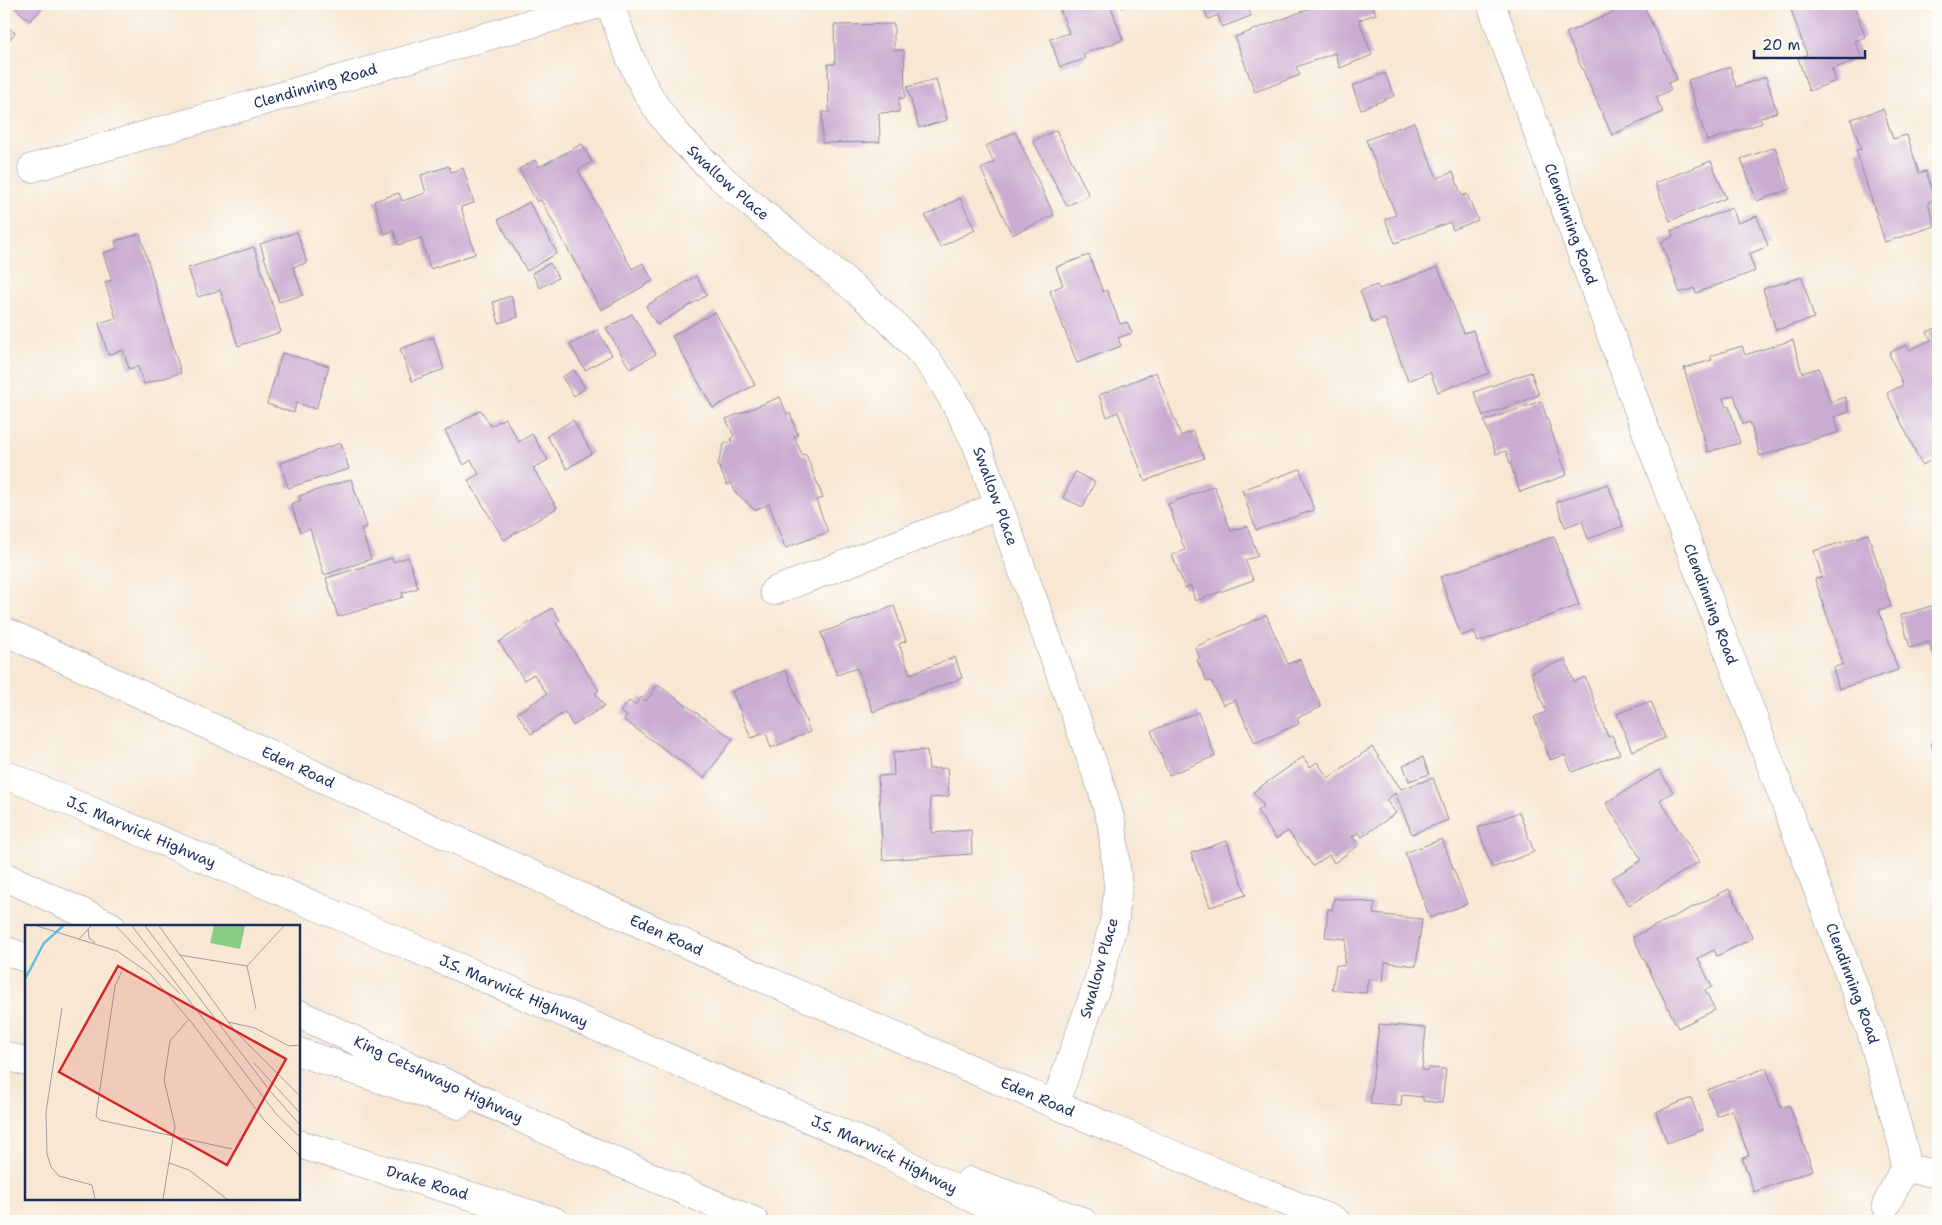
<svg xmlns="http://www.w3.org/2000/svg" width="1942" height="1225" font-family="'Shantell Sans',sans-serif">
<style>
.building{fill:#caacd1}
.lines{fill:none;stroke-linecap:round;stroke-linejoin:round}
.minor-casing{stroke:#898b98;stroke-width:29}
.highway-casing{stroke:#898b98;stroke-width:29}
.minor{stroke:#fff;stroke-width:28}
.highway{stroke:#fff;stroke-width:28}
.labels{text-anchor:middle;stroke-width:4.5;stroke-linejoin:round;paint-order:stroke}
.street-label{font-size:15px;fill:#1b2f5e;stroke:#fdfcf7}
.inset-river{fill:none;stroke:#60c2df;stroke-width:2.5}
.inset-road{fill:none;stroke:#9f9da4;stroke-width:1}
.view{fill:#d62828;fill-opacity:0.15;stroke:#d62828;stroke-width:2.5}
.inset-edge{fill:none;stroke:#1b2f5e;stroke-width:2.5}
</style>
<rect width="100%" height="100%" fill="#fdfcf7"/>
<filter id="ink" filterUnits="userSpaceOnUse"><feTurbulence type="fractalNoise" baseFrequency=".02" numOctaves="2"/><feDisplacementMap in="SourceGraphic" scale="10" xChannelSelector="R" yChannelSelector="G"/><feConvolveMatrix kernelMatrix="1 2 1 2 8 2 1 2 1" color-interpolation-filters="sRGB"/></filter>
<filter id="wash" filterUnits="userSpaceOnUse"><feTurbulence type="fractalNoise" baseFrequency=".0096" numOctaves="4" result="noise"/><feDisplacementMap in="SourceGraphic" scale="20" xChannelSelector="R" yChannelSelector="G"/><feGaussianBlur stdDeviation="1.12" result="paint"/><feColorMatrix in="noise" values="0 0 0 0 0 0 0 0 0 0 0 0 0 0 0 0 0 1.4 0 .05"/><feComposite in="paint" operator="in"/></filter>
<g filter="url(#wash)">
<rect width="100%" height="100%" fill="#f7e7d3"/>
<g id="blocks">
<g class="building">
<path d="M 11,4 L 46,4 L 30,21 Z"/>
<path d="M 1058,4 L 1110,4 L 1123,40 L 1083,54 L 1085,59 L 1060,67 L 1050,39 L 1069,33 Z"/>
<path d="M 1120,4 L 1134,4 L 1122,8 Z"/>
<path d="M 1202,4 L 1247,4 L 1251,16 L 1222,27 L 1218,15 L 1208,19 Z"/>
<path d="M 1322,4 L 1372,4 L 1376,14 L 1359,20 L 1372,55 L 1340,68 L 1335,53 L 1296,67 L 1300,75 L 1255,92 L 1235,37 Z"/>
<path d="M 1632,4 L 1643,4 L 1677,79 L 1668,83 L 1671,90 L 1656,97 L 1663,112 L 1612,135 L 1566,33 Z"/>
<path d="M 1789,4 L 1854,4 L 1865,37 L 1855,41 L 1862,58 L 1832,69 L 1836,81 L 1809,91 L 1798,58 L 1807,55 Z"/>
<path d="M 4,24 L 15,33 L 4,46 Z"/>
<path d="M 894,24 L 894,50 L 904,50 L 905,98 L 899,98 L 899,112 L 879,113 L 880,142 L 822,143 L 822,112 L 829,112 L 828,64 L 835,64 L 834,25 Z"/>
<path d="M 1730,67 L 1736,87 L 1766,77 L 1777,112 L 1760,118 L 1762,123 L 1707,141 L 1688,80 Z"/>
<path d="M 1385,73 L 1394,96 L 1361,109 L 1352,86 Z"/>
<path d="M 936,79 L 947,120 L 919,128 L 907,87 Z"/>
<path d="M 1883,109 L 1893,139 L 1907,135 L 1919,173 L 1926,171 L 1935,199 L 1928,202 L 1935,226 L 1885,242 L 1856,150 L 1861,149 L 1851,119 Z"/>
<path d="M 1414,122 L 1437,178 L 1453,172 L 1462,196 L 1467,194 L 1478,220 L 1453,230 L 1450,222 L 1395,243 L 1385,219 L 1396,215 L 1366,140 Z"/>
<path d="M 1056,130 L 1089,195 L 1067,206 L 1033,141 Z"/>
<path d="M 1015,132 L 1054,215 L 1012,235 L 981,169 L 994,162 L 986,146 Z"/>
<path d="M 582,144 L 592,162 L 578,170 L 632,269 L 643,263 L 653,281 L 601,310 L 541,200 L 537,202 L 519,169 L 535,160 L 539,167 Z"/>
<path d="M 1775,147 L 1790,189 L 1757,201 L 1741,159 Z"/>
<path d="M 1711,161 L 1726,198 L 1670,221 L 1655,183 Z"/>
<path d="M 449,166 L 451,172 L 463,168 L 474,203 L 461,207 L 475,254 L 430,269 L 421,238 L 398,245 L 394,231 L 384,234 L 374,201 L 399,193 L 402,201 L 426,193 L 421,175 Z"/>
<path d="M 960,198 L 975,230 L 940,247 L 925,216 Z"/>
<path d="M 529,202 L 557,253 L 527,271 L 498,220 Z"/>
<path d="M 1732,208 L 1738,223 L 1757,216 L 1768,246 L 1749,254 L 1755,271 L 1696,293 L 1694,288 L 1680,293 L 1661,242 L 1673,237 L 1671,231 Z"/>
<path d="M 297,232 L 307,263 L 293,267 L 303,295 L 279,302 L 260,244 Z"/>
<path d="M 140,234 L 181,373 L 144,384 L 138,366 L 129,369 L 123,350 L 108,355 L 99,323 L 116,318 L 105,282 L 112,280 L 103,253 L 117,249 L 115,241 Z"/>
<path d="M 254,247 L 281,332 L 238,346 L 220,290 L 198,297 L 188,268 Z"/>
<path d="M 1089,255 L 1103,292 L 1107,290 L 1120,324 L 1127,322 L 1132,333 L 1118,338 L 1121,346 L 1077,363 L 1050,291 L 1063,285 L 1056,267 Z"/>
<path d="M 550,263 L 558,278 L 540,288 L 532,273 Z"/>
<path d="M 1438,267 L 1464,333 L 1473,330 L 1489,373 L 1438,392 L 1430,372 L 1408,381 L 1385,319 L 1372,323 L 1360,291 L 1377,285 L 1379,289 Z"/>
<path d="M 696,276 L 707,295 L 657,325 L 646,306 Z"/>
<path d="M 1802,277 L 1814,318 L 1776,330 L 1763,289 Z"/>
<path d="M 511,296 L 518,317 L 499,323 L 493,302 Z"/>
<path d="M 715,312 L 755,385 L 713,408 L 672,336 Z"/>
<path d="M 632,314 L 656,354 L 630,369 L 606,328 Z"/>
<path d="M 1938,327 L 1938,397 L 1932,400 L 1938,413 L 1938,457 L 1922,465 L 1887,393 L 1903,385 L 1889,353 L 1906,345 L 1909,350 L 1931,340 L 1927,332 Z"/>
<path d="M 597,330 L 612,355 L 585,370 L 570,345 Z"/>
<path d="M 433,337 L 444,369 L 412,381 L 400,349 Z"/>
<path d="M 1793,340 L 1802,373 L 1819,368 L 1830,402 L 1845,397 L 1849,412 L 1834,417 L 1839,432 L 1760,456 L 1750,422 L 1743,424 L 1734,395 L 1723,398 L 1726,407 L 1729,406 L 1740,443 L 1708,452 L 1684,368 L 1712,360 L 1710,356 L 1742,346 L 1745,355 Z"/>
<path d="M 282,353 L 329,366 L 316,409 L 296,403 L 294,413 L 267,404 Z"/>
<path d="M 574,370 L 585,388 L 574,396 L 562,377 Z"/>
<path d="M 1156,372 L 1181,436 L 1193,431 L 1204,458 L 1145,481 L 1118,412 L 1107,417 L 1099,395 Z"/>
<path d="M 1531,372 L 1539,395 L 1483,416 L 1474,392 Z"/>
<path d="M 780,397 L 787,414 L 790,413 L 798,435 L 794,436 L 802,455 L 806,454 L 823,498 L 816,500 L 828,532 L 785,548 L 769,504 L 755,510 L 735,492 L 732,483 L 727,485 L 718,464 L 724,444 L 732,441 L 731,438 L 734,436 L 726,419 Z"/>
<path d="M 1541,401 L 1567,475 L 1520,492 L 1506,451 L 1496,454 L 1484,421 Z"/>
<path d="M 481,410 L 491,426 L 505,418 L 519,442 L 532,434 L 548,460 L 533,468 L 557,508 L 504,540 L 468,480 L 479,474 L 471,460 L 464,465 L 445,431 Z"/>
<path d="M 573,420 L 592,453 L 567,469 L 547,436 Z"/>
<path d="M 341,443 L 349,469 L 288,488 L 280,463 Z"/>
<path d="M 1300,469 L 1314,510 L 1256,530 L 1242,490 Z"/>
<path d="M 1075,472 L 1095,482 L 1083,507 L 1063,498 Z"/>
<path d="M 351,479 L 367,527 L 361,529 L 371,559 L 324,575 L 310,529 L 300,532 L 291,504 L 301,500 L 299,496 Z"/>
<path d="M 1608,484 L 1623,526 L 1588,539 L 1582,521 L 1565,527 L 1556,502 Z"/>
<path d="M 1214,486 L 1231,531 L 1247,526 L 1258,556 L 1245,560 L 1253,580 L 1195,601 L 1191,586 L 1185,588 L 1172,555 L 1185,550 L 1168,504 Z"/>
<path d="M 1868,534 L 1891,606 L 1879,610 L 1898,670 L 1839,689 L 1833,668 L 1843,664 L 1815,579 L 1822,577 L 1814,551 Z"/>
<path d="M 1554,536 L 1579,605 L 1478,642 L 1474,631 L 1461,636 L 1440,577 Z"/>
<path d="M 408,557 L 418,588 L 402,593 L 403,597 L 338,617 L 326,578 L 392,558 L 393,562 Z"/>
<path d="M 1938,604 L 1938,650 L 1932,652 L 1929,642 L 1910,648 L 1901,615 Z"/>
<path d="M 894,606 L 906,641 L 899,644 L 910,674 L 955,657 L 962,678 L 873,712 L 857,668 L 837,675 L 821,633 Z"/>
<path d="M 552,608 L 560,620 L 556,623 L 599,691 L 595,693 L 604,706 L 573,726 L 565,712 L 531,734 L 517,713 L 547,694 L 534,674 L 524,680 L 499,642 Z"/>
<path d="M 1266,615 L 1288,664 L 1300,659 L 1321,707 L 1297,718 L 1299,724 L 1255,743 L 1235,700 L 1223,705 L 1211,681 L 1207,682 L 1197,660 L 1200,658 L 1195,647 Z"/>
<path d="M 1565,660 L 1574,682 L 1585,677 L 1608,737 L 1612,735 L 1620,754 L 1572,772 L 1565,755 L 1550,760 L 1534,717 L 1546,712 L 1531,672 Z"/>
<path d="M 786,670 L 810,732 L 771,748 L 766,733 L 751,738 L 732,691 Z"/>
<path d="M 658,685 L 733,739 L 704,778 L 624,720 L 627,716 L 620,712 L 629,701 L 635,705 L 641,697 L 646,701 Z"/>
<path d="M 1651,701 L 1665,738 L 1632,751 L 1617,714 Z"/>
<path d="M 1198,712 L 1215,756 L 1169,775 L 1151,731 Z"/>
<path d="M 1938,741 L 1938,767 L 1931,743 Z"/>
<path d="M 1372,747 L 1401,789 L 1433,778 L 1448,820 L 1412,834 L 1395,793 L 1386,800 L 1396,813 L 1362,837 L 1359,832 L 1352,837 L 1359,845 L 1334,863 L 1329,855 L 1313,866 L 1288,831 L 1276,839 L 1257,811 L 1264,806 L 1253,792 L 1303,757 L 1310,767 L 1317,762 L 1328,778 Z"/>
<path d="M 927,750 L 929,769 L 947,768 L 949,796 L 930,798 L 932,833 L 971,830 L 972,854 L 883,860 L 878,776 L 894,775 L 893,752 Z"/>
<path d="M 1423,757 L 1429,774 L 1409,781 L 1403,765 Z"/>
<path d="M 1659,770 L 1673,792 L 1660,800 L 1699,862 L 1629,905 L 1612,878 L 1642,860 L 1606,803 Z"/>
<path d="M 1519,812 L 1534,852 L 1492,868 L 1478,828 Z"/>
<path d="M 1442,839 L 1467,904 L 1430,918 L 1405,853 Z"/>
<path d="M 1227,841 L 1246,895 L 1210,907 L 1191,853 Z"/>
<path d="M 1729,889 L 1753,938 L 1717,956 L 1714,950 L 1698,958 L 1712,987 L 1705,990 L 1715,1010 L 1678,1028 L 1633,937 Z"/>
<path d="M 1334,898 L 1375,903 L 1373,914 L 1422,919 L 1416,966 L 1385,962 L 1383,981 L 1368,979 L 1366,993 L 1332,990 L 1336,965 L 1344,966 L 1346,939 L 1325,937 L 1328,909 L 1332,910 Z"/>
<path d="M 1938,901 L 1938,916 L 1933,903 Z"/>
<path d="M 1379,1024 L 1426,1028 L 1422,1070 L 1428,1071 L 1429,1068 L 1446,1069 L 1442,1103 L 1423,1101 L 1423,1097 L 1402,1095 L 1401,1106 L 1370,1104 Z"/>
<path d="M 1766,1068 L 1781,1108 L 1789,1105 L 1813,1170 L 1754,1192 L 1742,1158 L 1749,1156 L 1732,1110 L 1717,1116 L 1707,1090 Z"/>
<path d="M 1691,1098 L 1703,1130 L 1667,1143 L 1656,1112 Z"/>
</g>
</g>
</g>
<g filter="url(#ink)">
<use href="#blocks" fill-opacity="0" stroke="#898b98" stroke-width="1"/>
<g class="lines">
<defs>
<g id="minor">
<path id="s1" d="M 610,4 C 623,42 637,80 660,113 C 675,134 695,153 714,171 C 781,234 860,284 921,353 C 944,379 960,412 976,443 L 1101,786 L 1112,825 L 1118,886 L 1115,918 L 1097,985 L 1055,1104"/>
<path id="s2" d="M 1491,4 L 1651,445 L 1871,1032 L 1904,1150 L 1904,1168 L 1886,1205"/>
<path id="s3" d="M 32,168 L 599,4"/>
<path d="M 774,591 L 999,506"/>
<path id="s4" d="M 4,631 C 354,793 703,957 1059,1106 C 1151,1145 1242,1185 1336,1221"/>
<path d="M 4,1055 L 26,1062"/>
<path id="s5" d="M 299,1144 L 554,1221"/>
<path d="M 1904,1168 L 1938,1174"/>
</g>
<g id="highway">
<path id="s6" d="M 4,774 L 370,929 L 872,1146 L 1016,1221"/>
<path d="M 4,876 L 111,926"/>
<path d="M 4,950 L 26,958"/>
<path id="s7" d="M 299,1014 L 578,1145 L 754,1221"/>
<path d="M 299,1052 L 458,1105"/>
<path d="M 970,1181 L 1082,1221"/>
</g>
</defs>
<use href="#minor" class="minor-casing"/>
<use href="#highway" class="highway-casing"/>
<use href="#minor" class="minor"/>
<use href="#highway" class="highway"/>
</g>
</g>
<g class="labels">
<g class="street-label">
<text dy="5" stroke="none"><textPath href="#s3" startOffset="295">Clendinning Road</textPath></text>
<text dy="5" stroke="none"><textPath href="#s1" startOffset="218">Swallow Place</textPath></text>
<text dy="5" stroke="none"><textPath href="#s2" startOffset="234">Clendinning Road</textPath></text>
<text dy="5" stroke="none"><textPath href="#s1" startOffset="638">Swallow Place</textPath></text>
<text dy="5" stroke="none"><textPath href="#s2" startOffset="639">Clendinning Road</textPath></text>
<text dy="5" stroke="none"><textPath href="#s4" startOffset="324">Eden Road</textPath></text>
<text dy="5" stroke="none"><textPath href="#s6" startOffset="149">J.S. Marwick Highway</textPath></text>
<text dy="5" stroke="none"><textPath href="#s4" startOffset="729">Eden Road</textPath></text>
<text transform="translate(1099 968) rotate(-74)" y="5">Swallow Place</text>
<text dy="5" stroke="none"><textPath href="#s2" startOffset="1044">Clendinning Road</textPath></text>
<text dy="5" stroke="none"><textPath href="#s6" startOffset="554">J.S. Marwick Highway</textPath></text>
<text dy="5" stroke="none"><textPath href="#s7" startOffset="154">King Cetshwayo Highway</textPath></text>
<text dy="5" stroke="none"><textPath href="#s4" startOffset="1134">Eden Road</textPath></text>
<text dy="5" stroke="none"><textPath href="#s6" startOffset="959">J.S. Marwick Highway</textPath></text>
<text dy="5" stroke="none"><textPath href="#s5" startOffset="134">Drake Road</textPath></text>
</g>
</g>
<g transform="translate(25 925)">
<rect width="275" height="275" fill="#f7e7d3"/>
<path d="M 189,1 L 220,1 L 215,24 L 185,18 Z" fill="#89cc85"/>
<path class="inset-river" d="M 0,54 L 19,18 L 38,1"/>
<path class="inset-road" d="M 12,1 L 92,26 L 124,48 L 167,98 L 239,195 L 275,231M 91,1 L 155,69M 107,1 L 252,190 L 275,212M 120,1 L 245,166 L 275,200M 134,1 L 210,106 L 275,171M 63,4 L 64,13 L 70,18M 54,14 L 66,1M 154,30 L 222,41M 222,41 L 259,1M 222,41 L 231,84M 97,46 L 90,61 L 71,191 L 75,195 L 207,224M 37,83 L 21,187 L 22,229 L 26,242 L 34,251 L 67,260 L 70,274M 203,97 L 230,103 L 264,121 L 275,120M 229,138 L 275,188M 144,238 L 164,245 L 202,274M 138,274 L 150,201 L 139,155 L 145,116 L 164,94"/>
<path class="view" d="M 93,41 L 261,134 L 202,240 L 34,147 Z"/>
<rect width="275" height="275" class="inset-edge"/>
</g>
<rect width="1942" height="1225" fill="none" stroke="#fdfcf7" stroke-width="20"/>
<path d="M1754 50v8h111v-8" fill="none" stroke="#1b2f5e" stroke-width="2.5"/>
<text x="1762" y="50" font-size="15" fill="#1b2f5e" stroke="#fdfcf7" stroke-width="4" paint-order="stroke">20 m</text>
</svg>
